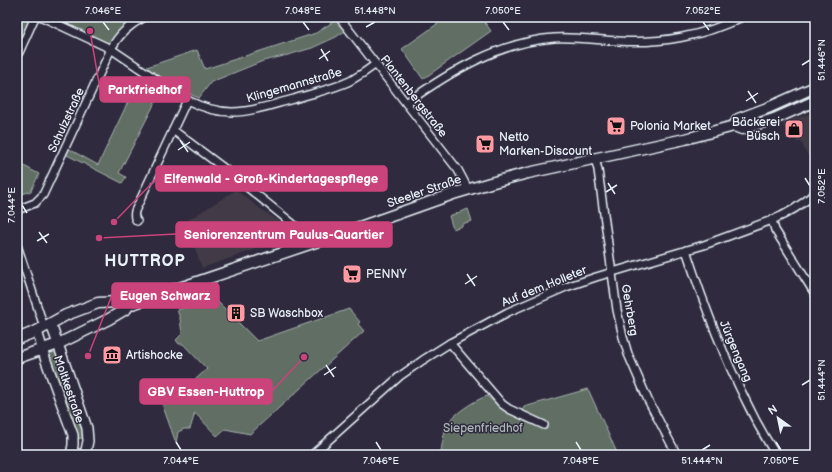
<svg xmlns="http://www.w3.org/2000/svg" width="832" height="472" font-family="'Balsamiq Sans',sans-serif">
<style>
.built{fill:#423a47}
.green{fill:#616e63;stroke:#a4b0ae}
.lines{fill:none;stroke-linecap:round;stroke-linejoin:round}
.minor-casing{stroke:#e8f1f8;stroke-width:10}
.tertiary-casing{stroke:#e8f1f8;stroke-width:12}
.secondary-casing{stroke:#e8f1f8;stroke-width:13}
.minor{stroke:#2f2a3d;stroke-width:7}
.tertiary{stroke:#2f2a3d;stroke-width:9}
.secondary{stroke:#2f2a3d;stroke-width:10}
.ticks{fill:none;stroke:#e8f1f8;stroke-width:1.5}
.labels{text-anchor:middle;stroke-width:3;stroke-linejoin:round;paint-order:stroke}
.street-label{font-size:12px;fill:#e8f1f8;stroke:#2f2a3d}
.poi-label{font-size:12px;fill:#e8f1f8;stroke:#2f2a3d;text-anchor:start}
.park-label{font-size:12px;fill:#abb6b5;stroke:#2f2a3d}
.district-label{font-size:16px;font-weight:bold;letter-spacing:1px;fill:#e8f1f8;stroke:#2f2a3d}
.leader{fill:none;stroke:#ca437a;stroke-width:1.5}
.callout-dot{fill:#ca437a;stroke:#2f2a3d;stroke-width:1.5}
.callout{fill:#ca437a;stroke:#ca437a;stroke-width:1.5}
.callout-label{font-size:13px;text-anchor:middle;font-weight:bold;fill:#fff}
.neatline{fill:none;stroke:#e8f1f8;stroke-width:1.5}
.ticks-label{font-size:10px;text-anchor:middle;fill:#e8f1f8}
</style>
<rect width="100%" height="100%" fill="#2f2a3d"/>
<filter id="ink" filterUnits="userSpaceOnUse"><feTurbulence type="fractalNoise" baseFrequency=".025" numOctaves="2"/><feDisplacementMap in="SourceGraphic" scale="8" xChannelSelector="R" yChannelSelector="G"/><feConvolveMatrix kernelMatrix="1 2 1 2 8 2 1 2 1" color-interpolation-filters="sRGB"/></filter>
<g filter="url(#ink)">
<g class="built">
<path d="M 815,112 L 815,170 L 801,142 L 797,142 L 791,127 L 784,129 L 783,122 Z"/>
<path d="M 236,190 L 262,210 L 299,234 L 202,268 L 185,222 Z"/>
</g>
<g class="green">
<path d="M 17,17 L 35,17 L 17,56 Z"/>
<path d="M 44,17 L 143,17 L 110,49 Z"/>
<path d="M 447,17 L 487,17 L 483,20 L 491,31 L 423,79 L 402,49 Z"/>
<path d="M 339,18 L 348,29 L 336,37 L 312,48 L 288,55 L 263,61 L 211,82 L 199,98 L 171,86 L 162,89 L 119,173 L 126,177 L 122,183 L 65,154 L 67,148 L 98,165 L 144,68 L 197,50 L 205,69 L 316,33 Z"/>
<path d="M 22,165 L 39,174 L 31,191 L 17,196 L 17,167 Z"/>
<path d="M 468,209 L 472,221 L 462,224 L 462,226 L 453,229 L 449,216 Z"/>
<path d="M 215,297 L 217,301 L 257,341 L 349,309 L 360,322 L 358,324 L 364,331 L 250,434 L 225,429 L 217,436 L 195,413 L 190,429 L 184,429 L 178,432 L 176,443 L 161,401 L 177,396 L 207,369 L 183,344 L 179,344 L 176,340 L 182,334 L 180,318 L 177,310 Z"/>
<path d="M 55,350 L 84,437 L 78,439 L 48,359 L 47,353 Z"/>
<path d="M 588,389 L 618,455 L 440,455 C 442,448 444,430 447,425 C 453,414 475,400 487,396 L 501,408 L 523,418 L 522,411 L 524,407 Z"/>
</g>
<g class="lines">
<defs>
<g id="minor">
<path d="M 42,17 L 111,49 L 187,100 C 201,107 216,112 232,112 C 253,112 274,104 294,99 C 313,93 333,89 350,81 C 359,76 368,70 376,64"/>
<path d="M 339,17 L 458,170 L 468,189"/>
<path d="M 17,57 L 35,17"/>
<path d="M 406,103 C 450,72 499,42 554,38 C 576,37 597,40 618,41 C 660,44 704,36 742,17"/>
<path d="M 173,130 L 221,166 L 293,224 L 298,229 L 304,246"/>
<path d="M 595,158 L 598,170 L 617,310 L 623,337 L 628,354 L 648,400 L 677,455"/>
<path d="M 17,210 L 35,203 L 43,195 L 111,49 C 119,34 130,24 145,17"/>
<path d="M 772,220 L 775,230 L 815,294"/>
<path d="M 137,221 C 134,218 134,215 135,211 L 173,130 L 187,100"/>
<path d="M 17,245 L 44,327"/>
<path d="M 686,250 C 703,302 722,353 746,401 C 755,420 765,438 776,455"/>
<path d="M 450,343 L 502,404 L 509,409 L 544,425"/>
<path d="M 72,452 L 88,455"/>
<path d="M 312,455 L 400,376 L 423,360 L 450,343 L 495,319 L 508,312 L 566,287 L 596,277 L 704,245 L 772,220 C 787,214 802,205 815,193"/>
</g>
<g id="tertiary">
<path d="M 49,324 L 53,330 L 58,344 L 87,428 L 88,441 L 85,455"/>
<path d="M 37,331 L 46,361 L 73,435 L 73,445 L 71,455"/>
</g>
<g id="secondary">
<path d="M 734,126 L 738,119 L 770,107 L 815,87"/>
<path d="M 17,339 L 37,331 L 66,315 L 98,303 L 118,302 L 129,305"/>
<path d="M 17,358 L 58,344 L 109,319 L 126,309 L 129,305 L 357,228 L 453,194 L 490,183 L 528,173 L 685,139 L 734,126 L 742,129 L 774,119 L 815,101"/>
</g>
</defs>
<use href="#minor" class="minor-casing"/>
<use href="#tertiary" class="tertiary-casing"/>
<use href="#secondary" class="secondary-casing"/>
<use href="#minor" class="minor"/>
<use href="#tertiary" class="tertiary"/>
<use href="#secondary" class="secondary"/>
</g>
</g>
<path class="ticks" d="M 103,22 L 109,30M 303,22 L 309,30M 503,22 L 509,30M 703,22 L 709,30M 366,27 L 375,22M 321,49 L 328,61M 319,59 L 330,51M 802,65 L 810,60M 748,91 L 756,103M 746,101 L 758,93M 180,140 L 188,152M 178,150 L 190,142M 805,178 L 810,186M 608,183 L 615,194M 606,192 L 617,185M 22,205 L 27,213M 39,232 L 47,243M 37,241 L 49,234M 467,274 L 475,286M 465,284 L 477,276M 326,365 L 334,377M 324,375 L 336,367M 802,385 L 810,380M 176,442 L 181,450M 376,442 L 381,450M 576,442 L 581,450M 776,442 L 781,450M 702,450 L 710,445"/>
<defs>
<symbol id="supermarket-square" viewBox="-11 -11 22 22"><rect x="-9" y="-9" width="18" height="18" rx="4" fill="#ff9aa2" stroke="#2f2a3d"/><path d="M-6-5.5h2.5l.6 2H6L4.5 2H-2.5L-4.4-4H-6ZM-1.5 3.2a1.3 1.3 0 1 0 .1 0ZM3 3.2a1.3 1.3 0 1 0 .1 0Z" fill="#111"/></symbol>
<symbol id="shop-square" viewBox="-11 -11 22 22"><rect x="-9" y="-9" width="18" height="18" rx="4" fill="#ff9aa2" stroke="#2f2a3d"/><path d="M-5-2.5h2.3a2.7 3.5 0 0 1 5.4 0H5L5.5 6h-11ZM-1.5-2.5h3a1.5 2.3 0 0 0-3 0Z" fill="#111"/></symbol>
<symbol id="building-square" viewBox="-11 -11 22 22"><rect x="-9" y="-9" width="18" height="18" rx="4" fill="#ff9aa2" stroke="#2f2a3d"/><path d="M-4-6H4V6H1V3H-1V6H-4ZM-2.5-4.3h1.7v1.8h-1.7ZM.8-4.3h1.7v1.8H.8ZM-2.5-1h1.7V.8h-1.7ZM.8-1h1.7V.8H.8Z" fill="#111"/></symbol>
<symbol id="museum-square" viewBox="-11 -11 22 22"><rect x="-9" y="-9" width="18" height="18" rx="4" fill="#ff9aa2" stroke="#2f2a3d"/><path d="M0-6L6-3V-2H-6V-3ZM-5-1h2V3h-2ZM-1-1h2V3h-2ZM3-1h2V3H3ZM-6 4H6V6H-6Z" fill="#111"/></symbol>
</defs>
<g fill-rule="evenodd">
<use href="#supermarket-square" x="605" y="115" width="22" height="22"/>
<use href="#shop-square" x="783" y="118" width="22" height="22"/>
<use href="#supermarket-square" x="474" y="133" width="22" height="22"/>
<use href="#supermarket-square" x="341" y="263" width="22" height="22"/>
<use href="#building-square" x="225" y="302" width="22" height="22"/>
<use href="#museum-square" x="101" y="344" width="22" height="22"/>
</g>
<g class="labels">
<g class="street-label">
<text transform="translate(294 85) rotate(-16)" y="4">Klingemannstraße</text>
<text transform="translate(414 96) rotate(52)" y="4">Plantenbergstraße</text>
<text transform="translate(66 120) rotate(-65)" y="4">Schulzstraße</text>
<text transform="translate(424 191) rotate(-19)" y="4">Steeler Straße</text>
<text transform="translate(544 286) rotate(-22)" y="4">Auf dem Holleter</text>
<text transform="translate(630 310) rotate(80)" y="4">Gehrberg</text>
<text transform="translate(736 351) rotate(67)" y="4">Jürgengang</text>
<text transform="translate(69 389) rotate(71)" y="4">Moltkestraße</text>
</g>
<g class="poi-label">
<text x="780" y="126" text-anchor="end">Bäckerei<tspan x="780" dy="14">Büsch</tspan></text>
<text x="630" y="130">Polonia Market</text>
<text x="499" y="141">Netto<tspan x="499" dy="14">Marken-Discount</tspan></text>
<text x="366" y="278">PENNY</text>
<text x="250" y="317">SB Waschbox</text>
<text x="126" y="359">Artishocke</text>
</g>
<g class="park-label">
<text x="483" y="432">Siepenfriedhof</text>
</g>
<g class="district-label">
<text x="145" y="266">HUTTROP</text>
</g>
</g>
<path class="leader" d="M90 31L100 89M114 222L156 179M99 238L176 234M88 356L112 295M304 357L272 391"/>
<g class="callout-dot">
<circle cx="90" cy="31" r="4"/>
<circle cx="114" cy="222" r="4"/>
<circle cx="99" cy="238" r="4"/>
<circle cx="88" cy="356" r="4"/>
<circle cx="304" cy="357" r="4"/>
</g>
<g class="callout">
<rect x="100" y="77" width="90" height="25" rx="4"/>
<rect x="156" y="166" width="231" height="25" rx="4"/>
<rect x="176" y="222" width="216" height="25" rx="4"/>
<rect x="112" y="283" width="107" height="25" rx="4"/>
<rect x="140" y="379" width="132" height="25" rx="4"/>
</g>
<g class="callout-label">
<text x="145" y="94">Parkfriedhof</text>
<text x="271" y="183">Elfenwald - Groß-Kindertagespflege</text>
<text x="284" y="239">Seniorenzentrum Paulus-Quartier</text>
<text x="165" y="300">Eugen Schwarz</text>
<text x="206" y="396">GBV Essen-Huttrop</text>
</g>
<rect width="832" height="472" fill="none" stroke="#2f2a3d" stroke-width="44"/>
<g transform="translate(778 418) rotate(327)" stroke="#2f2a3d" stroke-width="3" paint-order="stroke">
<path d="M0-3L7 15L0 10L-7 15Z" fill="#e8f1f8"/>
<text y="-6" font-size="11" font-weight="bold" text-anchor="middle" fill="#e8f1f8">N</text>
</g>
<rect x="22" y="22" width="788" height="428" class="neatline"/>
<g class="ticks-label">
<text x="103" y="14">7.046°E</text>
<text x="303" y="14">7.048°E</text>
<text x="375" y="14">51.448°N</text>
<text x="503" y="14">7.050°E</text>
<text x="703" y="14">7.052°E</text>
<text transform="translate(821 60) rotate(-90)" y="4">51.446°N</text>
<text transform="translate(821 186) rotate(-90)" y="4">7.052°E</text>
<text transform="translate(11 205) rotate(-90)" y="4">7.044°E</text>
<text transform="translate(821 380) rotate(-90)" y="4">51.444°N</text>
<text x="181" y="464">7.044°E</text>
<text x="381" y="464">7.046°E</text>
<text x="581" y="464">7.048°E</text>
<text x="702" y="464">51.444°N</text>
<text x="781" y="464">7.050°E</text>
</g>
</svg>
